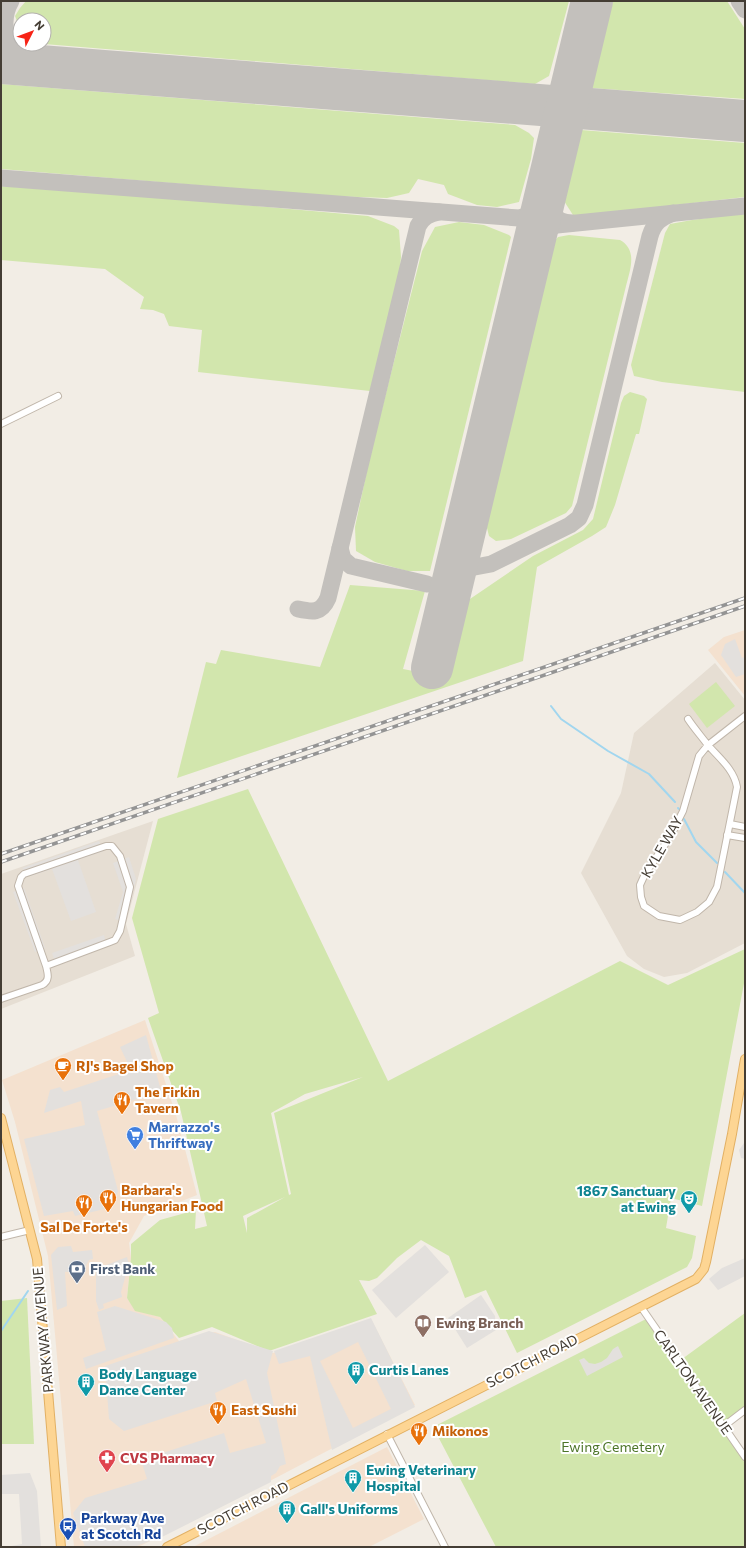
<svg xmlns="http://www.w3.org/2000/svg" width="746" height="1548" font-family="Commissioner,sans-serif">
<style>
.residential{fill:#e6ded3}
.commercial{fill:#f4e1cf}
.green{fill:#d2e6ad;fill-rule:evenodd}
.parking{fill:#e3e0dd;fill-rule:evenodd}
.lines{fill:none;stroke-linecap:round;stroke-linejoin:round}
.stream{stroke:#a1d6ef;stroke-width:2}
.taxiway{stroke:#c3c0bc;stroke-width:17}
.runway{stroke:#c3c0bc;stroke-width:42}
.minor-casing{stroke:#c0b6aa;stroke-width:8}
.major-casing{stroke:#e2b063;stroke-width:10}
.minor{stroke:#fff;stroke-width:6}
.major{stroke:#fdd593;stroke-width:8}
.rail-casing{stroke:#949494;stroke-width:3.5}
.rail{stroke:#fff;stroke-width:2;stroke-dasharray:6;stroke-linecap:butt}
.labels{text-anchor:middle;stroke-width:4;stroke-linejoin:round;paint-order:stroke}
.street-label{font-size:14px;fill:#443d34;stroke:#fff}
.food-label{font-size:14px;font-weight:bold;fill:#c56008;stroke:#fff;text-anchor:start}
.shop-label{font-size:14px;font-weight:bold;fill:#366cbe;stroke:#fff;text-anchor:start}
.culture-label{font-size:14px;font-weight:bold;fill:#0d838f;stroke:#fff;text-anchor:start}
.service-label{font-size:14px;font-weight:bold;fill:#4e5e75;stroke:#fff;text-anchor:start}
.education-label{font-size:14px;font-weight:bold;fill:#785e54;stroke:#fff;text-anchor:start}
.park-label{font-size:14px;fill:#4d7529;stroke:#fff}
.health-label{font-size:14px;font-weight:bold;fill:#be3a42;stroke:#fff;text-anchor:start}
.transit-label{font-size:14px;font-weight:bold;fill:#164399;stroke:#fff;text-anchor:start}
</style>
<rect width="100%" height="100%" fill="#f2ede5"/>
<g class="residential">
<path d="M 715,663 L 745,700 L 745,943 L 687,973 L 664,977 L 644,969 L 627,956 L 581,873 L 621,793 L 634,733 Z"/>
<path d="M 153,821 L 126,924 L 135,956 L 1,1009 L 1,874 Z"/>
</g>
<g class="commercial">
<path d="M 745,630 L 745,696 L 708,650 L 724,637 Z"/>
<path d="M 145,1020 L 176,1115 L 197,1195 L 144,1216 L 129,1243 L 131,1258 L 127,1298 L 135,1310 L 160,1317 L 179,1341 L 215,1332 L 273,1353 L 371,1319 L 415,1405 L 226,1504 L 138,1547 L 74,1547 L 48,1256 L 15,1122 L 2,1080 Z"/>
<path d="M 387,1447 L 424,1519 L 369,1547 L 193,1547 Z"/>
</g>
<g class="green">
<path d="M 26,1 L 569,1 L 549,76 L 535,84 L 44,44 L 44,20 L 20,20 L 20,29 L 15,16 L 20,8 Z"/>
<path d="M 613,1 L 727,1 L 745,29 L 745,99 L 591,88 Z"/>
<path d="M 1,84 L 515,125 L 529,133 L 534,138 L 531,159 L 519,202 L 497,207 L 477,205 L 448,194 L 444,185 L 418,179 L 409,193 L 387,198 L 330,196 L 1,169 Z"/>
<path d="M 581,130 L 745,143 L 745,197 L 580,216 L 573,215 L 564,201 Z"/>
<path d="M 1,186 L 190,200 L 368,216 L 394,226 L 399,230 L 401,257 L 400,268 L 370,391 L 198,372 L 202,330 L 169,326 L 164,314 L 153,310 L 140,309 L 144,297 L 105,269 L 1,260 Z"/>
<path d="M 745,213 L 745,392 L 662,382 L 634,376 L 631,365 L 665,233 L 670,224 L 692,220 Z"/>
<path d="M 459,222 L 484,225 L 509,235 L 511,237 L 430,571 L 407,571 L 375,562 L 356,551 L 355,527 L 370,456 L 422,251 L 435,227 Z"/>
<path d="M 569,235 L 620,240 C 638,250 630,270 626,286 L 572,506 L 566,513 L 511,539 L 496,541 L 489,536 L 486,524 L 554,242 L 558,237 Z"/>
<path d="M 630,392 L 644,396 L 647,399 L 639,434 L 636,434 L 615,505 L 606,527 L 592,536 L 537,567 L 523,661 L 177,778 L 206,662 L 216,664 L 221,650 L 320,667 L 350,585 L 425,591 L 403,669 L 449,678 L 467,601 L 533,556 L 583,530 L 593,519 L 621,403 L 624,396 Z"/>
<path d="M 716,682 L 735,706 L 707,728 L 689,704 Z"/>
<path d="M 248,789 L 388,1081 L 620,961 L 668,985 L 745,949 L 745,978 L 702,1206 L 671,1198 L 666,1228 L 696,1236 L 692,1258 L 687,1267 L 517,1353 L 486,1290 L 465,1298 L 449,1256 L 421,1240 L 397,1258 L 377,1278 L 369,1281 L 359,1280 L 377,1314 L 269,1351 L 212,1327 L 179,1338 L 160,1317 L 135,1311 L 127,1298 L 131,1258 L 131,1244 L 160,1220 L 196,1210 L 195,1229 L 207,1226 L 181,1112 L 148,1018 L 159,1013 L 132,918 L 158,819 ZM 363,1077 L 274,1113 L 291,1194 L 289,1195 L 271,1113 L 305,1094 ZM 285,1197 L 247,1218 L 247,1233 L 243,1216 Z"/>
<path d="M 27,1298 L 34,1444 L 1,1444 L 1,1301 Z"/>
<path d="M 745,1313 L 745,1410 L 722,1427 L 745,1463 L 745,1547 L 496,1547 L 433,1427 L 648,1318 L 678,1362 Z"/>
</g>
<g class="parking">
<path d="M 735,639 L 742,658 L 745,657 L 745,674 L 736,677 L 721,655 L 725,644 Z"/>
<path d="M 99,841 L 104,851 L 78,860 L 96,912 L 71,921 L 52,869 L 31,876 L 22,868 Z"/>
<path d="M 129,857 L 136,879 L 126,922 L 115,919 L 123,892 L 113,863 Z"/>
<path d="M 24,888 L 45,948 L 35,952 L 13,892 Z"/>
<path d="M 104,935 L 107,946 L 56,965 L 52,953 Z"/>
<path d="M 146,1035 L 163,1098 L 137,1099 L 97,1111 L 118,1191 L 113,1207 L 75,1216 L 73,1211 L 44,1216 L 24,1139 L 85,1125 L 81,1101 L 44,1113 L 50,1090 L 60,1087 L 64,1092 L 131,1070 L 120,1047 Z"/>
<path d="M 744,1143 L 745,1143 L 745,1159 L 741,1158 L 739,1150 Z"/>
<path d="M 425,1245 L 449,1272 L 396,1318 L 372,1290 Z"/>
<path d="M 71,1246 L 73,1252 L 92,1250 L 93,1259 L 89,1260 L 83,1271 L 65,1272 L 67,1306 L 57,1310 L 51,1255 L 58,1247 Z"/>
<path d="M 127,1257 L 129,1264 L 121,1292 L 122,1297 L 103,1304 L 104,1308 L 99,1310 L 96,1301 L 96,1269 Z"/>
<path d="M 745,1258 L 745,1276 L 718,1290 L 709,1279 L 722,1268 Z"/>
<path d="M 481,1295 L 495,1316 L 496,1330 L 467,1348 L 448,1318 Z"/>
<path d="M 115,1306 L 166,1322 L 172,1328 L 174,1338 L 86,1369 L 83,1358 L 106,1350 L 97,1312 Z"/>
<path d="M 371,1318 L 415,1407 L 332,1450 L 310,1356 L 279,1364 L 274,1351 ZM 358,1342 L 391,1409 L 353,1428 L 320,1361 Z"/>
<path d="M 209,1331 L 273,1351 L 267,1373 L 286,1464 L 280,1466 L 276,1473 L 271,1476 L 271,1482 L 164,1536 L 134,1547 L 85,1547 L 73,1513 L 85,1498 L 147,1479 L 141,1460 L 224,1433 L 230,1453 L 266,1443 L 246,1379 L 215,1393 L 217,1401 L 124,1431 L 109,1419 L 105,1366 Z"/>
<path d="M 618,1346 L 623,1357 L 587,1376 L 579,1360 L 584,1358 L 589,1363 L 595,1364 L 601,1362 L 607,1358 L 613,1349 Z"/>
<path d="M 30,1473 L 37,1491 L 41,1547 L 6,1547 L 22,1544 L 19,1494 L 1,1494 L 1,1475 Z"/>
</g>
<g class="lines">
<g class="stream">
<path d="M 551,706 L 561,719 L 608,751 L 649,774 L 675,802"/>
<path d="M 678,808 L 679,809"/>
<path d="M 684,819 L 696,842 L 717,863"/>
<path d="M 725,872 L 745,893"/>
<path d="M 1,1331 L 28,1291"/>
</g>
<g class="taxiway">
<path d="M 11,1 C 0,20 4,48 25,59 C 30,62 36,64 42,66"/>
<path d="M 739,1 L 745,10"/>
<path d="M 731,120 L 745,118"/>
<path d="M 1,178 L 519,218 L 532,214 L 544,202"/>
<path d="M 547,188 C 543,206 552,222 572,223"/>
<path d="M 532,253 C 535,235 540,230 557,225 L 745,206"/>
<path d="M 528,267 L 530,241"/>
<path d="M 340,548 L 343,559 L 351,566 L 427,584"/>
<path d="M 475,567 L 491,564 L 570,525 L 579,518 L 585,505 L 650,236 C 654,223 660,218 673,213"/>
<path d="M 298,609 C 312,612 321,614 328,598 L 418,226 C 423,217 429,214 439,212"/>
</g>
<g class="runway">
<path d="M 1,63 L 745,121"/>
<path d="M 432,668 L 592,1"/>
</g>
<defs>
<g id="minor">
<path d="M 1,424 L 58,396"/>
<path d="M 688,719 C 694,728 701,736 707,744 C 718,757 734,769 737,787 L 717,887 L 709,902 L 697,912 L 680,920 L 659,916 L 644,906 L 641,897 L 640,885 L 645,874 L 670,837 L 683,811 L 699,756 L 708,745 L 745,716"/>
<path d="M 730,824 L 745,827"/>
<path d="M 727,835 L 745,838"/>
<path d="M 1,999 L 42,985 C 50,981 48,974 46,966 L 18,886 L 21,877 L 24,874 L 106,846 L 112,846 L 120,856 L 130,887 L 120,931 L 115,940 L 110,942 L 46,966"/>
<path d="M 1,1237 L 30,1230"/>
<path d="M 641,1307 L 745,1457"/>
<path d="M 724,1426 L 745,1410"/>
<path d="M 387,1434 L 445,1547"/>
</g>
<g id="major">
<path d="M 1,1118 L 37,1259 L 61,1547"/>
<path d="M 167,1547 L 696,1279 L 704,1269 L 706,1262 L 732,1134 L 745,1059"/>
</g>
</defs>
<use href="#minor" class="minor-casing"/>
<use href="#major" class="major-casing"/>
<use href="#minor" class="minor"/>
<use href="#major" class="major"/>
<defs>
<g id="rail">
<path d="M 1,854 L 745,598"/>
<path d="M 1,862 L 745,606"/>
</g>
</defs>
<use href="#rail" class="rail-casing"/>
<use href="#rail" class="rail"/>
</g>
<defs>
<symbol id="cafe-pin" viewBox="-11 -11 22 30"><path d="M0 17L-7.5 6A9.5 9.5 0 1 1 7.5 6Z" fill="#e8710a" stroke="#fff"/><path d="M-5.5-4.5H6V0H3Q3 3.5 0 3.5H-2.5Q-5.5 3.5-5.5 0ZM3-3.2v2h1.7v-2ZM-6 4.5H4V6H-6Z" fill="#fff"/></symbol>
<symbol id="restaurant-pin" viewBox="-11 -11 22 30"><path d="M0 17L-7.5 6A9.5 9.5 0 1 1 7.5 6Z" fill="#e8710a" stroke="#fff"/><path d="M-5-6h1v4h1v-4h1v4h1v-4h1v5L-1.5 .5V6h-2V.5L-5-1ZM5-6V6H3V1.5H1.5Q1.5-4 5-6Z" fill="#fff"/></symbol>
<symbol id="supermarket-pin" viewBox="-11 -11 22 30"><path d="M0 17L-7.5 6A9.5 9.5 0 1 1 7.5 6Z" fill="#3f7fe0" stroke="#fff"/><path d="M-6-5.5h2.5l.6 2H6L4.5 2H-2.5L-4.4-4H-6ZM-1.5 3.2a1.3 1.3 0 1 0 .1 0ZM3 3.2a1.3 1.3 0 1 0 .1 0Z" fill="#fff"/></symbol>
<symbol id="theatre-pin" viewBox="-11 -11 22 30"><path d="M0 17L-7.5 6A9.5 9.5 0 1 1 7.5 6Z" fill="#0f9aa8" stroke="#fff"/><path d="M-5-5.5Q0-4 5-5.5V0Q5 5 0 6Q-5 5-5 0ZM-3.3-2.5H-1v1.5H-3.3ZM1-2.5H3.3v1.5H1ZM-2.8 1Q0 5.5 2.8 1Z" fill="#fff"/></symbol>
<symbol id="bank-pin" viewBox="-11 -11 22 30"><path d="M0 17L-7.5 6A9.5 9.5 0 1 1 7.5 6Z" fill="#5c6f8a" stroke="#fff"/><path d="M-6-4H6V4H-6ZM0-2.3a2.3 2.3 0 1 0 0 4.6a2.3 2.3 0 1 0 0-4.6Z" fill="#fff"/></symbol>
<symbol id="library-pin" viewBox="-11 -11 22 30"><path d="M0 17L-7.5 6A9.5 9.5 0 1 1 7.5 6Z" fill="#8d6e63" stroke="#fff"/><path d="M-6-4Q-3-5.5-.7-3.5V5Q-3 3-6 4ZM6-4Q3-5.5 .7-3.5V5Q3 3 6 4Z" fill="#fff"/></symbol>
<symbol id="building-pin" viewBox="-11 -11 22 30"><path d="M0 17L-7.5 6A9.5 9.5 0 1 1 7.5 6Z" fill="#0f9aa8" stroke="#fff"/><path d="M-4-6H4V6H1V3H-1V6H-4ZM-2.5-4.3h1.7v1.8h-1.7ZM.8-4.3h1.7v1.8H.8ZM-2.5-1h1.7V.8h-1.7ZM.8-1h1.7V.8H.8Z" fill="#fff"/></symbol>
<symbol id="pharmacy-pin" viewBox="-11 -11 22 30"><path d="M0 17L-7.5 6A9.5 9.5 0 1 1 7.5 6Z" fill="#e0444e" stroke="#fff"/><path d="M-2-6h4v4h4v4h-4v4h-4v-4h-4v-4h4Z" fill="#fff"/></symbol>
<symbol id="bus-pin" viewBox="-11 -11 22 30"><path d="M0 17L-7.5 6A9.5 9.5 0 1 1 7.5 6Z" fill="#1a4fb4" stroke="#fff"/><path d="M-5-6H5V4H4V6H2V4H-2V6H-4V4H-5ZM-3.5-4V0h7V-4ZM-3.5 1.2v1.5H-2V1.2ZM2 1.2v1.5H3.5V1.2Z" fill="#fff"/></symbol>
</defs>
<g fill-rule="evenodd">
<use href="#cafe-pin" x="53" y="1056" width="20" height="27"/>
<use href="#restaurant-pin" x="112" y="1090" width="20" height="27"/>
<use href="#supermarket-pin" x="125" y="1125" width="20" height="27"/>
<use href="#restaurant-pin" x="98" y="1188" width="20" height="27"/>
<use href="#theatre-pin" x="679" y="1189" width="20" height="27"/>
<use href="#restaurant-pin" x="74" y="1193" width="20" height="27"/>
<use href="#bank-pin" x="67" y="1259" width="20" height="27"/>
<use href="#library-pin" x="413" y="1313" width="20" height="27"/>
<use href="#building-pin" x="346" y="1360" width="20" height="27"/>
<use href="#building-pin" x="76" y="1372" width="20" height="27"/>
<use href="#restaurant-pin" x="208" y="1400" width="20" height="27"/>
<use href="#restaurant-pin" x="409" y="1421" width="20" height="27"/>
<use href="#pharmacy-pin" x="97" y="1448" width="20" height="27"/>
<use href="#building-pin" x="343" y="1468" width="20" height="27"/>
<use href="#building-pin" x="277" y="1499" width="20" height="27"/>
<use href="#bus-pin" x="58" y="1516" width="20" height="27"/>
</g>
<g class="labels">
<g class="street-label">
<text transform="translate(662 847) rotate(-60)" y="5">KYLE WAY</text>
<text transform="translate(43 1330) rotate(-95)" y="5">PARKWAY AVENUE</text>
<text transform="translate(532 1361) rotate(-27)" y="5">SCOTCH ROAD</text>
<text transform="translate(693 1382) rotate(55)" y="5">CARLTON AVENUE</text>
<text transform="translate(243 1508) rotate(-27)" y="5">SCOTCH ROAD</text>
</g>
<g class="food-label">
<text x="76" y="1071">RJ's Bagel Shop</text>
<text x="135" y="1097">The Firkin<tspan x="135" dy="16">Tavern</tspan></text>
<text x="121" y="1195">Barbara's<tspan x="121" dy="16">Hungarian Food</tspan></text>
<text x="84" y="1232" text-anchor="middle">Sal De Forte's</text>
<text x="231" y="1415">East Sushi</text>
<text x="432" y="1436">Mikonos</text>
</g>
<g class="shop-label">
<text x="148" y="1132">Marrazzo's<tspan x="148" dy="16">Thriftway</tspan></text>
</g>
<g class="culture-label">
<text x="676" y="1196" text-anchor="end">1867 Sanctuary<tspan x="676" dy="16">at Ewing</tspan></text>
<text x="369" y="1375">Curtis Lanes</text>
<text x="99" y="1379">Body Language<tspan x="99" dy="16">Dance Center</tspan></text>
<text x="366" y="1475">Ewing Veterinary<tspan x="366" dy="16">Hospital</tspan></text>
<text x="300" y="1514">Gall's Uniforms</text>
</g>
<g class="service-label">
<text x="90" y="1274">First Bank</text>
</g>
<g class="education-label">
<text x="436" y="1328">Ewing Branch</text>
</g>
<g class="park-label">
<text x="613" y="1452">Ewing Cemetery</text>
</g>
<g class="health-label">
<text x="120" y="1463">CVS Pharmacy</text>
</g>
<g class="transit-label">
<text x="81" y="1523">Parkway Ave<tspan x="81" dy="16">at Scotch Rd</tspan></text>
</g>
</g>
<rect width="746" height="1548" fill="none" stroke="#443d34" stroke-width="4"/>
<g transform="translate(32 32) rotate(48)"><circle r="19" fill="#ffffff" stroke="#b4b1ae"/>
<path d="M0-3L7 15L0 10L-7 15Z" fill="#f72316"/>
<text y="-6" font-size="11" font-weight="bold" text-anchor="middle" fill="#443d34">N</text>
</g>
</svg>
